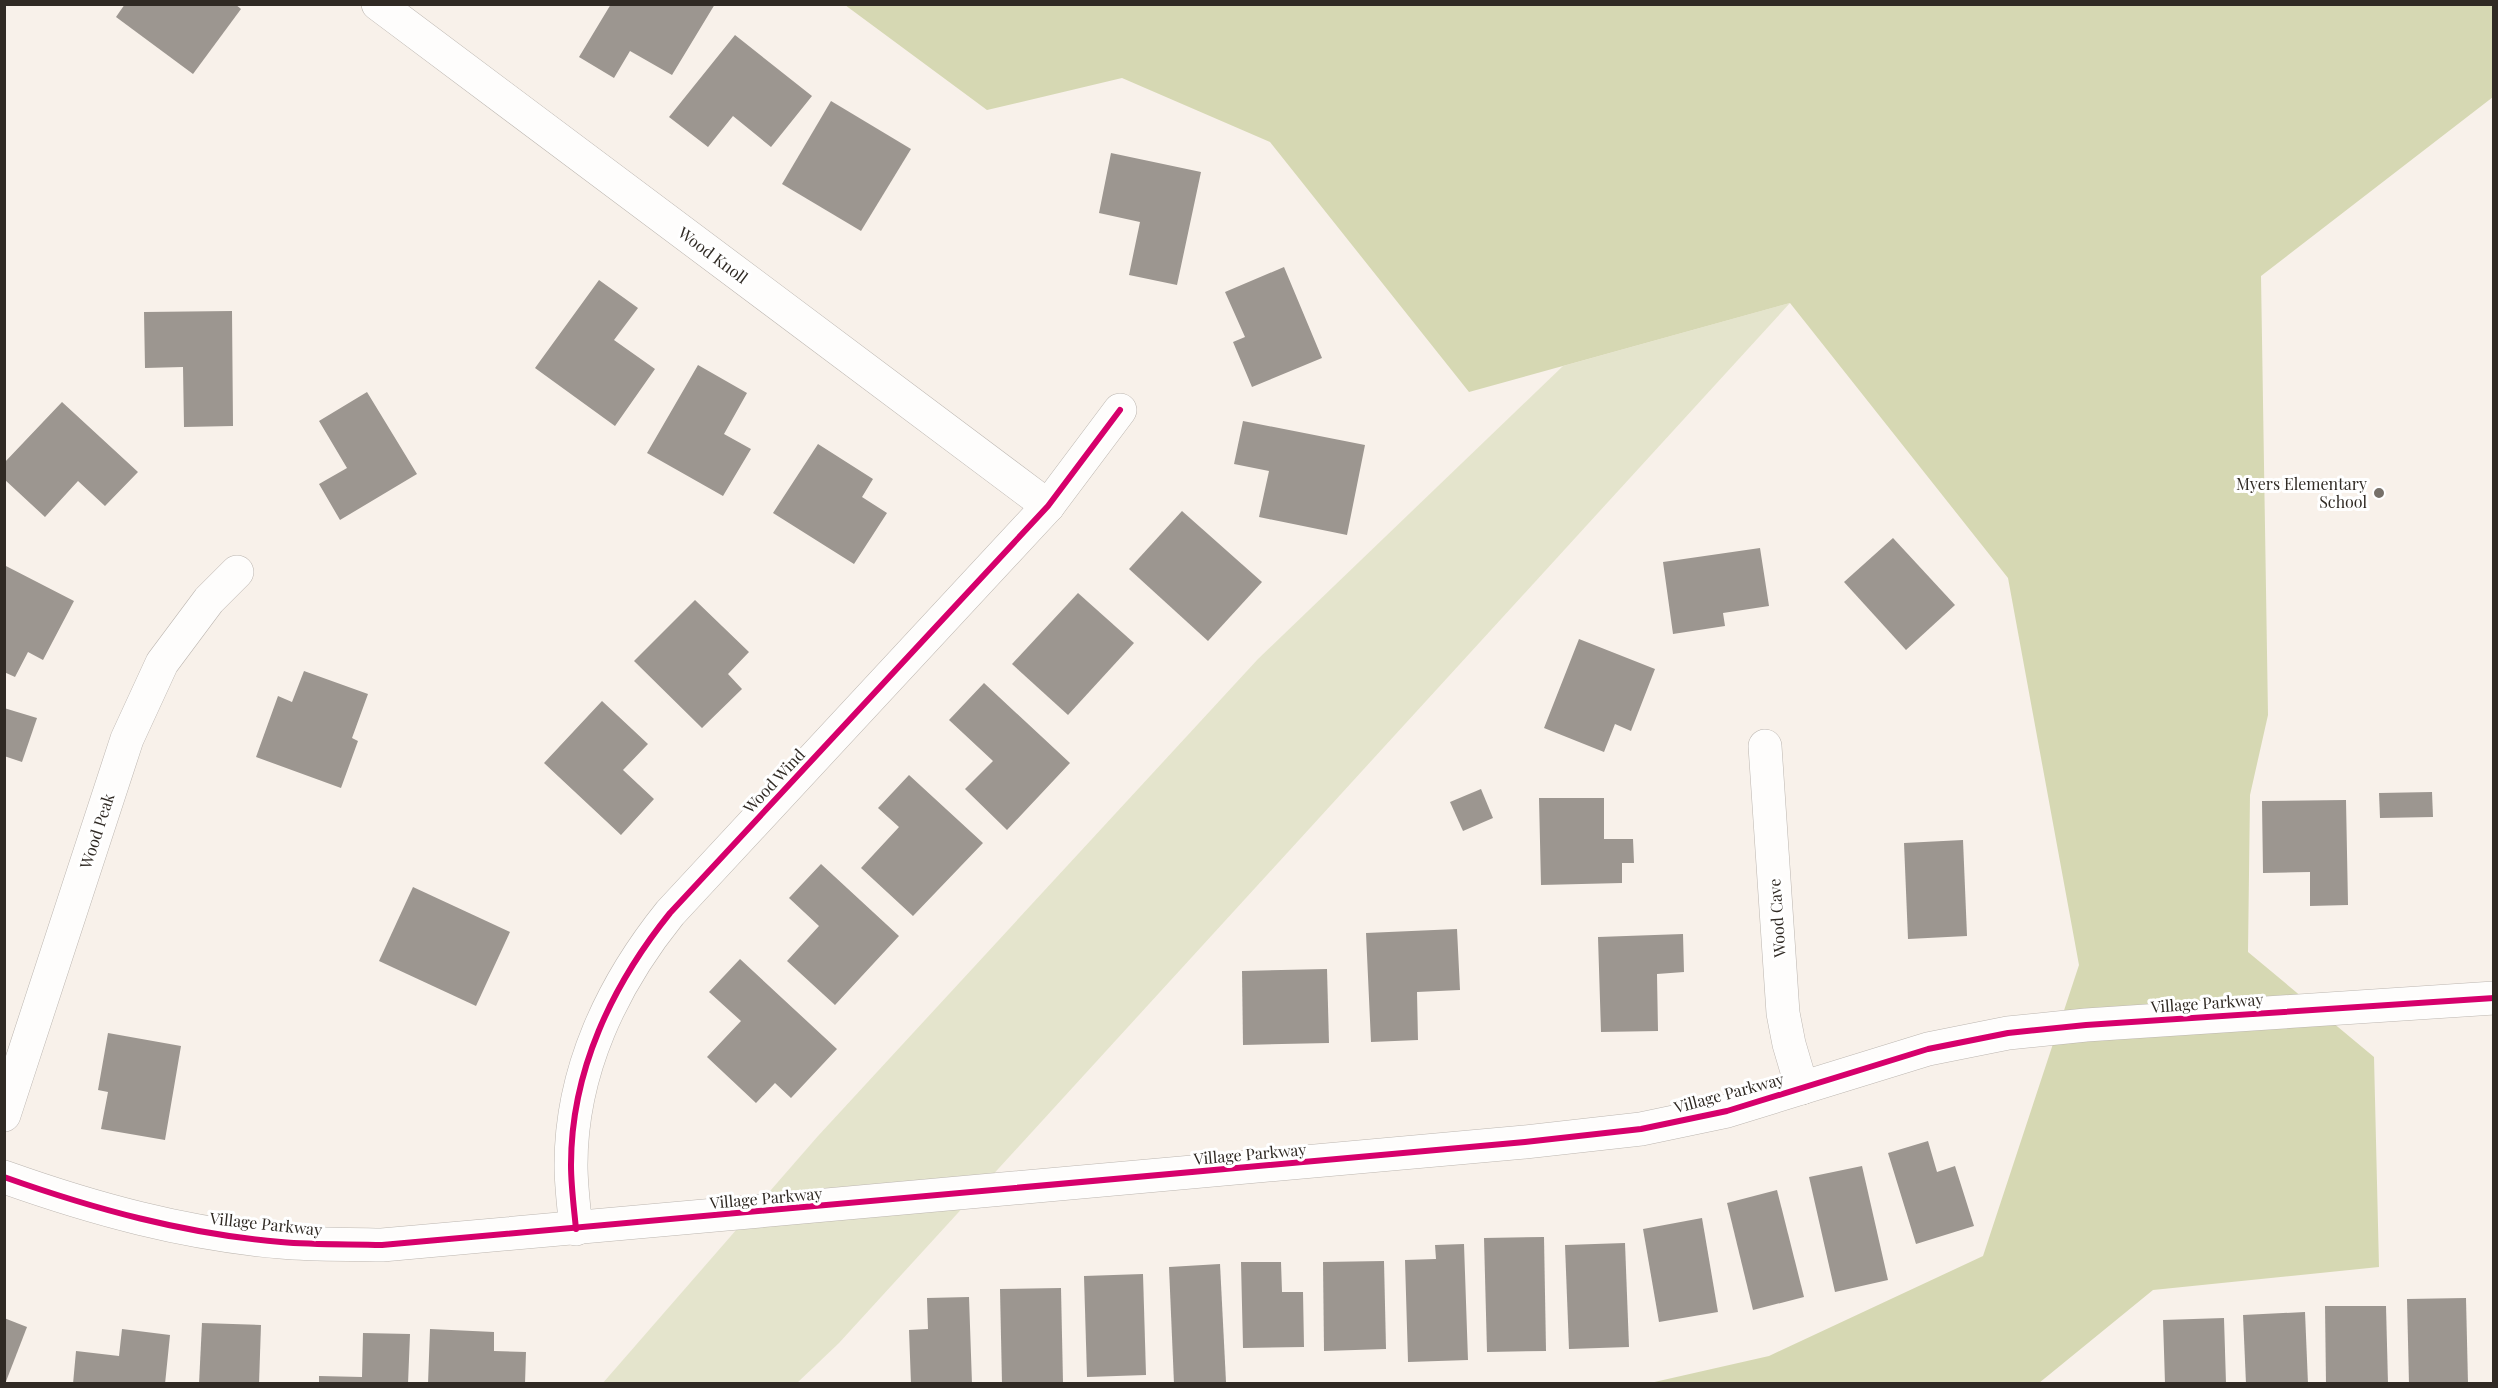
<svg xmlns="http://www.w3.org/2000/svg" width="2498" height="1388" font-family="'Playfair Display',serif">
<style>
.green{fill:#e4e4cc}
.forest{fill:#d6d8b3}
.building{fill:#9c9690}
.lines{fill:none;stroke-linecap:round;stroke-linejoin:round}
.minor-casing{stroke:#bcb6b0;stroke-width:34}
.minor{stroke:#fefdfc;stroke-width:33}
.cycleway-casing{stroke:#fff;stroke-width:10}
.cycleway{stroke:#d6006c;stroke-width:6}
.poi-dot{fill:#767069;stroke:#fff;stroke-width:2}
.labels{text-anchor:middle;stroke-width:6;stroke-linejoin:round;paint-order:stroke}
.street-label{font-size:16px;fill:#302a24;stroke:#fff}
.poi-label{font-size:16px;fill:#302a24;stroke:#fff;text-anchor:end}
</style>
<rect width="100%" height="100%" fill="#f8f1ea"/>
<path class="green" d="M 1790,303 L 839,1343 L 797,1383 L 602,1384 L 818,1136 L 1258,659 L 1563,366 Z"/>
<path class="forest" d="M 845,5 L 2493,5 L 2493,97 L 2261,276 L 2268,715 L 2250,795 L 2248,952 L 2374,1057 L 2379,1267 L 2153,1290 L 2039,1383 L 1650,1383 L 1769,1356 L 1983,1256 L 2079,965 L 2008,578 L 1790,303 L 1469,392 L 1270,142 L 1122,78 L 987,110 Z"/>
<g class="building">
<path d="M 125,4 L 235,4 L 241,9 L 193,74 L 116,17 Z"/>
<path d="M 611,4 L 715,4 L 672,75 L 630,51 L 614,78 L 579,57 Z"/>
<path d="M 735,35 L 812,96 L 771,147 L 733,116 L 708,147 L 669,117 Z"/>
<path d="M 831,101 L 911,149 L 861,231 L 782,184 Z"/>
<path d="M 1111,153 L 1201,172 L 1177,285 L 1129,275 L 1140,222 L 1099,213 Z"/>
<path d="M 1284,267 L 1322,358 L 1252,387 L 1233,342 L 1245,337 L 1225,292 Z"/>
<path d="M 599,280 L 638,308 L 614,340 L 655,369 L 615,426 L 535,368 Z"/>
<path d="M 232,311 L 233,426 L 184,427 L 183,367 L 145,368 L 144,312 Z"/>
<path d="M 698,365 L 747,393 L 724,434 L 751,449 L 723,496 L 647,453 Z"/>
<path d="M 367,392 L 417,474 L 340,520 L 319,484 L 347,468 L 319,421 Z"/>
<path d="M 62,402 L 138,472 L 105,506 L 78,481 L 45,517 L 4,479 L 4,463 Z"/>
<path d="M 1243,421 L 1365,445 L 1347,535 L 1259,517 L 1269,471 L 1234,464 Z"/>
<path d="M 818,444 L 873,479 L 862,497 L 887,513 L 854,564 L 773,513 Z"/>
<path d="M 1182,511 L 1262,582 L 1208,641 L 1129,569 Z"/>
<path d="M 1893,538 L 1955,605 L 1906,650 L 1844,582 Z"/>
<path d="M 1760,548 L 1769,606 L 1723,613 L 1725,626 L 1673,634 L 1663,562 Z"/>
<path d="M 4,565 L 74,601 L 43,660 L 28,652 L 15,677 L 4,672 Z"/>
<path d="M 1078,593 L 1134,643 L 1068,715 L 1012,664 Z"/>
<path d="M 695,600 L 749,652 L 728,674 L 742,689 L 702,728 L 634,661 Z"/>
<path d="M 1579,639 L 1655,669 L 1631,731 L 1615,724 L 1604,752 L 1544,728 Z"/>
<path d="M 304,671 L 368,694 L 352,738 L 358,741 L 341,788 L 256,757 L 278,696 L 292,702 Z"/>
<path d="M 984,683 L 1070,763 L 1007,830 L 965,789 L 993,761 L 949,720 Z"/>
<path d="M 602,701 L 648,744 L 623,770 L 654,799 L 621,835 L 544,763 Z"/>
<path d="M 4,708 L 37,718 L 22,762 L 4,756 Z"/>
<path d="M 909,775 L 983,843 L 913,916 L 861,868 L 899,827 L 878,808 Z"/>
<path d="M 1481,789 L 1493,818 L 1463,831 L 1450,802 Z"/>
<path d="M 2432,792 L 2433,817 L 2380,818 L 2379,793 Z"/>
<path d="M 1539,798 L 1604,798 L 1604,839 L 1633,839 L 1634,863 L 1622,863 L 1622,883 L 1541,885 Z"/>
<path d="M 2346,800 L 2348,905 L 2310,906 L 2310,872 L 2263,873 L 2262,801 Z"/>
<path d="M 1963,840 L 1967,936 L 1908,939 L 1904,843 Z"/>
<path d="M 821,864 L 899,936 L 835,1005 L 787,961 L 819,926 L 789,898 Z"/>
<path d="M 413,887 L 510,932 L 476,1006 L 379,961 Z"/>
<path d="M 1457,929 L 1460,990 L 1417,992 L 1418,1040 L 1371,1042 L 1366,933 Z"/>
<path d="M 1683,934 L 1684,972 L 1657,974 L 1658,1031 L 1601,1032 L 1598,937 Z"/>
<path d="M 740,959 L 837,1049 L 791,1098 L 775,1083 L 756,1103 L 707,1057 L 741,1021 L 709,992 Z"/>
<path d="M 1327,969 L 1329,1043 L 1243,1045 L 1242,971 Z"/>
<path d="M 108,1033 L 181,1046 L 165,1140 L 101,1129 L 108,1092 L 98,1090 Z"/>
<path d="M 1928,1141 L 1937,1172 L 1955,1166 L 1974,1226 L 1916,1244 L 1888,1153 Z"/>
<path d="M 1862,1166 L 1888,1280 L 1835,1292 L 1809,1177 Z"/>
<path d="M 1777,1190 L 1804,1297 L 1753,1310 L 1727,1203 Z"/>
<path d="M 1702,1218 L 1718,1312 L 1659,1322 L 1643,1229 Z"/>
<path d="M 1544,1237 L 1546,1351 L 1487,1352 L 1484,1238 Z"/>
<path d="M 1625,1243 L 1629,1347 L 1569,1349 L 1565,1245 Z"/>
<path d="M 1464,1244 L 1468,1360 L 1408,1362 L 1405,1260 L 1436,1259 L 1435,1245 Z"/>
<path d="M 1384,1261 L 1386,1349 L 1324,1351 L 1323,1262 Z"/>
<path d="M 1241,1262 L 1281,1262 L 1282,1292 L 1303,1292 L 1304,1347 L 1243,1348 Z"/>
<path d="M 1220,1264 L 1226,1382 L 1174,1384 L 1169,1267 Z"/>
<path d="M 1143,1274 L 1146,1375 L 1087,1377 L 1084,1276 Z"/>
<path d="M 1061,1288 L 1063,1383 L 1002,1384 L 1000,1289 Z"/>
<path d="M 969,1297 L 972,1384 L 911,1384 L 909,1330 L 928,1329 L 927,1298 Z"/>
<path d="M 2466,1298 L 2468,1384 L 2409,1384 L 2407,1299 Z"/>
<path d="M 2325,1306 L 2386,1306 L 2388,1384 L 2326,1384 Z"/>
<path d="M 2305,1312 L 2308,1384 L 2246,1384 L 2243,1315 Z"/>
<path d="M 4,1318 L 27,1327 L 5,1384 L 4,1384 Z"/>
<path d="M 2224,1318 L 2226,1384 L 2165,1384 L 2163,1320 Z"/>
<path d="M 202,1323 L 261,1325 L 259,1384 L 199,1384 Z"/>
<path d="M 122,1329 L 170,1335 L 165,1384 L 73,1384 L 76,1351 L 119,1356 Z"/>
<path d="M 430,1329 L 494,1332 L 494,1351 L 526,1352 L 525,1384 L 428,1384 Z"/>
<path d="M 363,1333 L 410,1334 L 408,1384 L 319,1384 L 319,1376 L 362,1377 Z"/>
</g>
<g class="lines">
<defs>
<g id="minor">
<path d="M 378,4 L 1048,506"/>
<path d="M 1765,746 L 1783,1013 L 1789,1044 L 1802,1088"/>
<path d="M 4,1115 L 127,739 L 162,663 L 209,600 L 237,572"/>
<path d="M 4,1177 C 94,1209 185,1234 281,1242 C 314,1245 348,1244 382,1245 L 1525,1142 L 1641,1129 L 1727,1111 L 1928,1049 L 2008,1033 L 2086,1025 L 2494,998"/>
<path d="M 576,1229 C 574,1208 571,1186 571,1165 C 571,1071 612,985 670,913 L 1048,506 L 1120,410"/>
</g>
</defs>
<use href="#minor" class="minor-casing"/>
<use href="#minor" class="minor"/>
<defs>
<g id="cycleway">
<path d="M 4,1177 C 94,1209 185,1234 281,1242 C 314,1245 348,1244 382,1245 L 1525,1142 L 1641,1129 L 1727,1111 L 1928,1049 L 2008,1033 L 2086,1025 L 2494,998"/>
<path d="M 576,1229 C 574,1208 571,1186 571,1165 C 571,1071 612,985 670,913 L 1048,506 L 1120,410"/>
</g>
</defs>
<use href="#cycleway" class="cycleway-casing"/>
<use href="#cycleway" class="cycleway"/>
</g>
<circle class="poi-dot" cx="2379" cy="493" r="6"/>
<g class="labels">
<g class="street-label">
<text transform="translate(713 255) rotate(37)" y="6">Wood Knoll</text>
<text transform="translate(774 781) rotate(-47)" y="6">Wood Wind</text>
<text transform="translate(97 831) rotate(-72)" y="6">Wood Peak</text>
<text transform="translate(1777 918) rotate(-94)" y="6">Wood Cave</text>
<text transform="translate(2207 1003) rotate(-4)" y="6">Village Parkway</text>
<text transform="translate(1729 1093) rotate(-15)" y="6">Village Parkway</text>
<text transform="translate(1250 1154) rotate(-5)" y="6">Village Parkway</text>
<text transform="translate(766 1198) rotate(-5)" y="6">Village Parkway</text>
<text transform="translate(266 1224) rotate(6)" y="6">Village Parkway</text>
</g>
<g class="poi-label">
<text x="2367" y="490">Myers Elementary<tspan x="2367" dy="18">School</tspan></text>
</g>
</g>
<rect width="2498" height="1388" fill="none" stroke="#302a24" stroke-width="12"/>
</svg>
